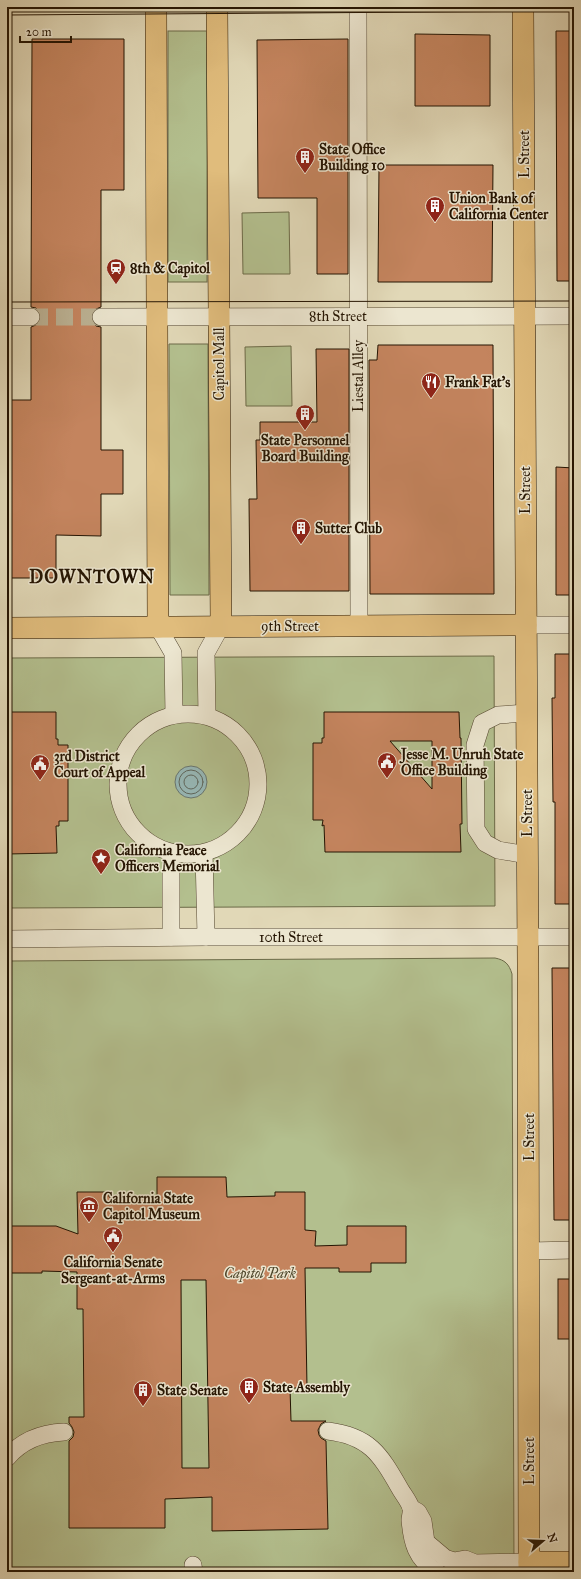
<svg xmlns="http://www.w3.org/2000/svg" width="581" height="1579" font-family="'IM FELL Great Primer',serif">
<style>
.green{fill:#b3bf8e;stroke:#6c6a48}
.water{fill:#97b8b7;stroke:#69766f}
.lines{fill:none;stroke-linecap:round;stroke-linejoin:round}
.shore{stroke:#5e665c;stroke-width:1}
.building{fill:#c4845e;stroke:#241402;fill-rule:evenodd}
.minor-tunnel{stroke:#bbb193;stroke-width:17;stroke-dasharray:17 8;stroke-linecap:butt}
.minor-casing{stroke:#53452f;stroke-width:18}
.major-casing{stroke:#241402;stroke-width:22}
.minor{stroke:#ece6d0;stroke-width:17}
.major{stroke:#e0bc7c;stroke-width:21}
.tram{stroke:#241402;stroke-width:1}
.labels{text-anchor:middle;stroke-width:3;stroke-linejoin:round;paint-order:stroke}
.poi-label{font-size:14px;font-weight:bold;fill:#241402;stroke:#ece6d0;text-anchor:start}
.street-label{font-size:14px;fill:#241402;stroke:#ece6d0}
.park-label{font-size:14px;font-style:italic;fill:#4f472c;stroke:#ece6d0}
.district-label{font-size:18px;font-weight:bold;letter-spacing:1px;fill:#241402;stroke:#ece6d0}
</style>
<rect width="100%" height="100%" fill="#e1d8b7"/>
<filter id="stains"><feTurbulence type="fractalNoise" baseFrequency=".005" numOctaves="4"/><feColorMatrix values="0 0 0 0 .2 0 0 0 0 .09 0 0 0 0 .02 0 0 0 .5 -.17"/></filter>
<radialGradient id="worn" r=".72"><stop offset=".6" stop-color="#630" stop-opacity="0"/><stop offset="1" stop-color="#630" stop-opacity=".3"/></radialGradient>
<g class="green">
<rect x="168" y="31" width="39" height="251"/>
<path d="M 289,212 L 290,274 L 243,274 L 242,213 Z"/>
<path d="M 208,344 L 209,595 L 170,595 L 169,344 Z"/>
<path d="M 291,346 L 292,406 L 246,406 L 245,347 Z"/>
<path d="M 494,656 L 495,906 L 7,908 L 7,658 Z"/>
<path d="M 495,958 C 505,960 509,964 512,974 L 514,1572 L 7,1572 L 7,961 Z"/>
</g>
<circle class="water" cx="191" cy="782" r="16"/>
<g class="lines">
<g class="shore">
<circle cx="191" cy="782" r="12"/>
<circle cx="191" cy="782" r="7"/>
</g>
</g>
<g class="building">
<path d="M 556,31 L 574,31 L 574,281 L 557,281 Z"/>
<path d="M 415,34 L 490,35 L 490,106 L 415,106 Z"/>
<path d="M 32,39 L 124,39 L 124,190 L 101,190 L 101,307 L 96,309 L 92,312 L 91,317 L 93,322 L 96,326 L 101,327 L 101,450 L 123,450 L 123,494 L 101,494 L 101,536 L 56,535 L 56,578 L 7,578 L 7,400 L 31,400 L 31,327 L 36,325 L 40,322 L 41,317 L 39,312 L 36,308 L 31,307 Z"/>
<path d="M 348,39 L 348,274 L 317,274 L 317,198 L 258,198 L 257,40 Z"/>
<path d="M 379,165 L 493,165 L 492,282 L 378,282 Z"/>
<path d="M 378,345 L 493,345 L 494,594 L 370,594 L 369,360 L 377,360 Z"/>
<path d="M 316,349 L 349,349 L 349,591 L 250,591 L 249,499 L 257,499 L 256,440 L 260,440 L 260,422 L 317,422 Z"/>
<path d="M 556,467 L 574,468 L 574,595 L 556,595 Z"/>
<path d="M 555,654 L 574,654 L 574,904 L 555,904 L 555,802 L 553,802 L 552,698 L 555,698 Z"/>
<path d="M 7,712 L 56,712 L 56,739 L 58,739 L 58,745 L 68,745 L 68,821 L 59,821 L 59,826 L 56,826 L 57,853 L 7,854 Z"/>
<path d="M 324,712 L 459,712 L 460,738 L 461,738 L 462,824 L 460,824 L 461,852 L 325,852 L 324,825 L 322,826 L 323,820 L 313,820 L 313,743 L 322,743 L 322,738 L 324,738 ZM 390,741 L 432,741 L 432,789 Z"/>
<path d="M 552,968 L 574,968 L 574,1220 L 554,1220 Z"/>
<path d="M 157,1177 L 226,1177 L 227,1197 L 275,1196 L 275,1192 L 305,1192 L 305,1230 L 316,1231 L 315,1246 L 347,1245 L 347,1226 L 406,1226 L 406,1263 L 371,1263 L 371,1272 L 339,1272 L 339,1268 L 305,1268 L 307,1388 L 290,1388 L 291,1421 L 326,1421 L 321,1424 L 318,1430 L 319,1435 L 321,1438 L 326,1441 L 328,1529 L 212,1531 L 212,1497 L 165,1499 L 165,1528 L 69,1528 L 69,1441 L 73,1437 L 74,1432 L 72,1427 L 69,1423 L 69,1417 L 84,1417 L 83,1309 L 77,1309 L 77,1272 L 42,1271 L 42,1273 L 11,1273 L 10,1265 L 7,1265 L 7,1226 L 56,1226 L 78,1234 L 77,1192 L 109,1192 L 109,1197 L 157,1197 ZM 181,1280 L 206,1280 L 209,1468 L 182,1468 Z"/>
<rect x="558" y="1279" width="16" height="60"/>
</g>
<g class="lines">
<path class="minor-tunnel" d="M 31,317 L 101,317"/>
<defs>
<g id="minor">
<path d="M 358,7 L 359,626"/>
<path d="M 7,317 L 31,317"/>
<path d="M 101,317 L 574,316"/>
<path d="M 526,625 L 574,625"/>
<path d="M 158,627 L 173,653 L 174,715"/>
<path d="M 527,713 L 498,715 L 482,723 L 475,745 L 476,829 L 485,843 L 498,850 L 527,855"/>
<circle cx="188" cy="784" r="70"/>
<path d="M 207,716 L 206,653 L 221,626"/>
<path d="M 204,853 L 206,937"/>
<path d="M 171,937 L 171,854"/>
<path d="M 7,939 L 206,937 L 574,937"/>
<path d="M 529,1251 L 574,1250"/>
<path d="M 328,1431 C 369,1436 380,1454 399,1487 C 402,1493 409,1501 411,1508 C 412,1512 410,1517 410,1520 C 412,1543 416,1559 437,1572"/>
<path d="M 7,1458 C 22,1440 41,1433 64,1432"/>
<path d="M 411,1508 L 418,1512 L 423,1521 L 426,1542 L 445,1558 L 454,1561 L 465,1559 L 475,1563 L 529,1562"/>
<path d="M 193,1565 L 194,1572"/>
</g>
<g id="major">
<path d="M 156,7 L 158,627"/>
<path d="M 217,7 L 221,626"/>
<path d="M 523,7 L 528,963 L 529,1572"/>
<path d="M 7,628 L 526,625"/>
<path d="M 529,1562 L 574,1562"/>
</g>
</defs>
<use href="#minor" class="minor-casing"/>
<use href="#major" class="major-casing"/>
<use href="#minor" class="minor"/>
<use href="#major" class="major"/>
<g class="tram">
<path d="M 7,15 L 574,11"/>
<path d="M 7,302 L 574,301"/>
</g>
</g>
<defs>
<symbol id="building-pin" viewBox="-11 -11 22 30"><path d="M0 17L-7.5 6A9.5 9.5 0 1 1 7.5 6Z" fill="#8f2418" stroke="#ece6d0"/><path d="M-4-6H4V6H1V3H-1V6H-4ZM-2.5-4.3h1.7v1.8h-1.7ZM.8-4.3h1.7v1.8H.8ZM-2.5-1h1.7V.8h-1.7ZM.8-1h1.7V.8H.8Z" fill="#fff"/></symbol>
<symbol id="station-pin" viewBox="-11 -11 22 30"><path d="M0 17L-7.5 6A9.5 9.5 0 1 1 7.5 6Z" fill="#8f2418" stroke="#ece6d0"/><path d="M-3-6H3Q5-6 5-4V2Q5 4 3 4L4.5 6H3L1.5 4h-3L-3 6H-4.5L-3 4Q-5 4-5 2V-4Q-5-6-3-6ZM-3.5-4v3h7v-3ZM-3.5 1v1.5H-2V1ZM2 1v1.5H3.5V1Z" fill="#fff"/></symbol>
<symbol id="restaurant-pin" viewBox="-11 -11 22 30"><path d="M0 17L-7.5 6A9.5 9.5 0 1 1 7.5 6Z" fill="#8f2418" stroke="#ece6d0"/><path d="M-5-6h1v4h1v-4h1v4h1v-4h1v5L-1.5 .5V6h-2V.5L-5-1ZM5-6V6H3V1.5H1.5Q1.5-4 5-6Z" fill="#fff"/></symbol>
<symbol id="civic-pin" viewBox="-11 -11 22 30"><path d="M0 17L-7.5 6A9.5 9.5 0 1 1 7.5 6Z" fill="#8f2418" stroke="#ece6d0"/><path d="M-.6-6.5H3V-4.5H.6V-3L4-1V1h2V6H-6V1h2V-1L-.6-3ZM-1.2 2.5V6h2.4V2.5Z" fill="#fff"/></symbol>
<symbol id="sight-pin" viewBox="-11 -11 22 30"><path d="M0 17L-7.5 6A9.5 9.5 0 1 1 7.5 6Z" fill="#8f2418" stroke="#ece6d0"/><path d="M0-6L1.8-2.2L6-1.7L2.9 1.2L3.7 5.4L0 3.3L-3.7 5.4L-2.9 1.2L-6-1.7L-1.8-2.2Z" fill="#fff"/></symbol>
<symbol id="museum-pin" viewBox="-11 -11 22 30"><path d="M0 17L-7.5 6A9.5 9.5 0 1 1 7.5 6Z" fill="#8f2418" stroke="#ece6d0"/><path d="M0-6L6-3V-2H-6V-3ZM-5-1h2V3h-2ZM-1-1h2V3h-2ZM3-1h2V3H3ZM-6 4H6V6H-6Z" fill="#fff"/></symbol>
</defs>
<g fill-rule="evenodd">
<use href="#building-pin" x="294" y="146" width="22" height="30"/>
<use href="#building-pin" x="424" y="195" width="22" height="30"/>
<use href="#station-pin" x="105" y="257" width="22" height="30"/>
<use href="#restaurant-pin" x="420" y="371" width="22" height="30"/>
<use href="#building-pin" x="294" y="403" width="22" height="30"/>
<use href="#building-pin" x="290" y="517" width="22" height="30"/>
<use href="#civic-pin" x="376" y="751" width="22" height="30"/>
<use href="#civic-pin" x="29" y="753" width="22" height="30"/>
<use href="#sight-pin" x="90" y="847" width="22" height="30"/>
<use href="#museum-pin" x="78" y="1195" width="22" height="30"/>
<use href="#civic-pin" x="102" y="1225" width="22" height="30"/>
<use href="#building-pin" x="238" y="1376" width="22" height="30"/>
<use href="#building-pin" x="132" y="1379" width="22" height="30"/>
</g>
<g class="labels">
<g class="poi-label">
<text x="319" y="154">State Office<tspan x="319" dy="16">Building 10</tspan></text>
<text x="449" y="203">Union Bank of<tspan x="449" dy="16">California Center</tspan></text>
<text x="130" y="273">8th &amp; Capitol</text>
<text x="445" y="387">Frank Fat's</text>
<text x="305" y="445" text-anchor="middle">State Personnel<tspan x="305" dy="16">Board Building</tspan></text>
<text x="315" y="533">Sutter Club</text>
<text x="401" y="759">Jesse M. Unruh State<tspan x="401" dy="16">Office Building</tspan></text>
<text x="54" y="761">3rd District<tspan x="54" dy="16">Court of Appeal</tspan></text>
<text x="115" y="855">California Peace<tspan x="115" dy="16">Officers Memorial</tspan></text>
<text x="103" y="1203">California State<tspan x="103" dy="16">Capitol Museum</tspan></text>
<text x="113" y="1267" text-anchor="middle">California Senate<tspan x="113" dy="16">Sergeant-at-Arms</tspan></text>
<text x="263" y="1392">State Assembly</text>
<text x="157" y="1395">State Senate</text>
</g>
<g class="street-label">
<text transform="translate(524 154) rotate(-90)" y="5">L Street</text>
<text x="338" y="321">8th Street</text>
<text transform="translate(219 364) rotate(-90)" y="5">Capitol Mall</text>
<text transform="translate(358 376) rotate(-90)" y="5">Liestal Alley</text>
<text transform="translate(525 490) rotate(-90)" y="5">L Street</text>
<text x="290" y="631">9th Street</text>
<text transform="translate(527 813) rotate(-90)" y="5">L Street</text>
<text x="291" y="942">10th Street</text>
<text transform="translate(529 1137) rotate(-90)" y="5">L Street</text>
<text transform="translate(529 1461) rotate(-90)" y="5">L Street</text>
</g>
<g class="park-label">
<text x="260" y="1278">Capitol Park</text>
</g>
<g class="district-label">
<text x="92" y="583">DOWNTOWN</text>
</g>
</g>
<rect width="581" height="1579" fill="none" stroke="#e1d8b7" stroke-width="24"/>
<rect x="8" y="8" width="565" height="1563" fill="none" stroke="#241402" stroke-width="2"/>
<rect x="12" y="12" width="557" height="1555" fill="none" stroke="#241402"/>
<g transform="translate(543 1541) rotate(71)" stroke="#ece6d0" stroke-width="3" paint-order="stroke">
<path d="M0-3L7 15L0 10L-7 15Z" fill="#241402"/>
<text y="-6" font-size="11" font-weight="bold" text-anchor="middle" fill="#241402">N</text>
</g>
<path d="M20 36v6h51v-6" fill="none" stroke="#241402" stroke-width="2"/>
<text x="26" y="36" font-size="12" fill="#241402" stroke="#ece6d0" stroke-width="3" paint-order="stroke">20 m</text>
<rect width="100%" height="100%" filter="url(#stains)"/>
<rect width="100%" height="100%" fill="url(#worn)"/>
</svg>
